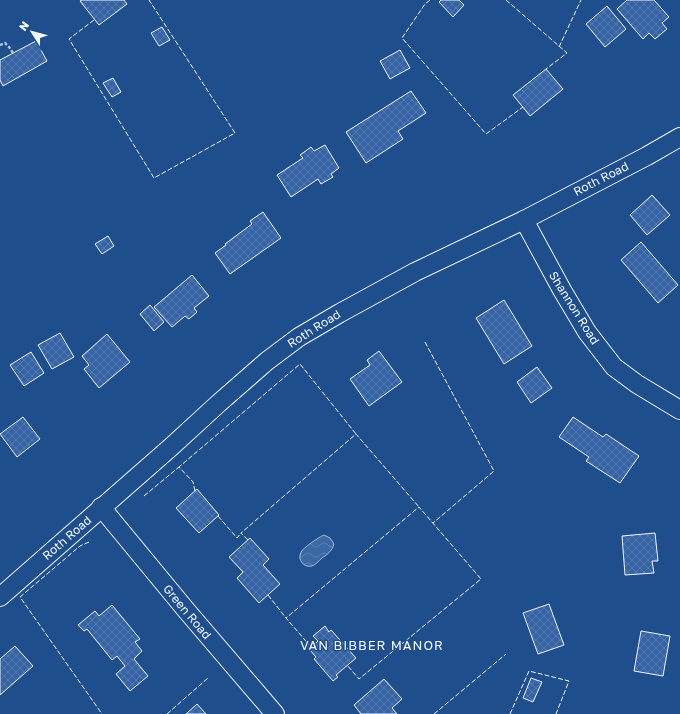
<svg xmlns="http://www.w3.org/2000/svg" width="680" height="714" font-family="'Golos Text',sans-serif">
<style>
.water{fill:url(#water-waves);stroke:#a8bbd7}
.building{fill:url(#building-cross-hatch);stroke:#f2f6ff}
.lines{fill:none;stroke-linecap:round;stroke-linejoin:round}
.street-casing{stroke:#f2f6ff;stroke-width:20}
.path{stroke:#b3c4dc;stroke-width:2.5;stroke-dasharray:3 2;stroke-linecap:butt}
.street{stroke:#1f4e8c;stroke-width:18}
.fence{stroke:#f2f6ff;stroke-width:1;stroke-dasharray:5 2;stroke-linecap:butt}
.labels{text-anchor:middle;stroke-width:3;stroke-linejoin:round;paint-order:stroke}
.street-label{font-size:12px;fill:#f2f6ff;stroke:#1f4e8c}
.neighbourhood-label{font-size:13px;letter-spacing:1px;fill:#f2f6ff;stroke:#1f4e8c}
</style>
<defs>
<pattern id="water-waves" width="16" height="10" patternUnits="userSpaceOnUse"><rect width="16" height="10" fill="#3b69a3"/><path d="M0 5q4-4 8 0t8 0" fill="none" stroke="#587fb1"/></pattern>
<pattern id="building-cross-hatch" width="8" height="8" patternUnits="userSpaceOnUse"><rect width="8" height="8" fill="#3563a3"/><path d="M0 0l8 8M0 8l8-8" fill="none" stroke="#537ab1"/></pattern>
</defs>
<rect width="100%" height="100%" fill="#1f4e8c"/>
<path class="water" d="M 324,535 L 330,538 L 334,544 C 332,551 328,554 322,558 C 319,561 315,565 312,566 C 304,568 297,560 301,552 C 303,548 319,537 324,535 Z"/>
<g class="building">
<path d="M 82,0 L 124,0 L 127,4 L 99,25 L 80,1 Z"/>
<path d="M 441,0 L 459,0 L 464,5 L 453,17 L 439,2 Z"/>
<path d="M 627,0 L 654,0 L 669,17 L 662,23 L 667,29 L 655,39 L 649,33 L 643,39 L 617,9 Z"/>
<path d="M 607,6 L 626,29 L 605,47 L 586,24 Z"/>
<path d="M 162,27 L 170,40 L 159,46 L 151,33 Z"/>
<path d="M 36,41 L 47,61 L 3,86 L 0,80 L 0,60 Z"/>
<path d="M 400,50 L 410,68 L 390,79 L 380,61 Z"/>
<path d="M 546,69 L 563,89 L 530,116 L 513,95 Z"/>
<path d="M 113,78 L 121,92 L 112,97 L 103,83 Z"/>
<path d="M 411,91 L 426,113 L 398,131 L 403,139 L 366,163 L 346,132 Z"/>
<path d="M 325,145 L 339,168 L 331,174 L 333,177 L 321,184 L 318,179 L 291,197 L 277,175 L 303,158 L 300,155 L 311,147 L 314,151 Z"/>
<path d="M 652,195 L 670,215 L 647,235 L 630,215 Z"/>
<path d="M 263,212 L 281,238 L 230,274 L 215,253 L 226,245 L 225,244 L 252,224 L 250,221 Z"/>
<path d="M 108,236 L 114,246 L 102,254 L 95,244 Z"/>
<path d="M 641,242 L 678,285 L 658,303 L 621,260 Z"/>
<path d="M 192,275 L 209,296 L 194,308 L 197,312 L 189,319 L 185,316 L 172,327 L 154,307 Z"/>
<path d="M 504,300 L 532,346 L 504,364 L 476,318 Z"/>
<path d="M 150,305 L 164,322 L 154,331 L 140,314 Z"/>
<path d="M 60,333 L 74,357 L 52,369 L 38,345 Z"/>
<path d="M 107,334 L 130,362 L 99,388 L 84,369 L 89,365 L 82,356 Z"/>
<path d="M 379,351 L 402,382 L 369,406 L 350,379 L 370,365 L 367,360 Z"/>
<path d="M 31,352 L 44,373 L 24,386 L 10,365 Z"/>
<path d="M 537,367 L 552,388 L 531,403 L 517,382 Z"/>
<path d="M 23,417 L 40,439 L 17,457 L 0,434 Z"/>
<path d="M 573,417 L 603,437 L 606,434 L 639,456 L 620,483 L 586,461 L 589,457 L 559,437 Z"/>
<path d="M 197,489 L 219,515 L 199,533 L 176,508 Z"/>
<path d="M 655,533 L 658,561 L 652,561 L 654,573 L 625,575 L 622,536 Z"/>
<path d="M 250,538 L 269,559 L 263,565 L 280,584 L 259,603 L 237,578 L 243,572 L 229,557 Z"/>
<path d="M 549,604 L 564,645 L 538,654 L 523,613 Z"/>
<path d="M 112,605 L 140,639 L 135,642 L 142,651 L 134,659 L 148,676 L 130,691 L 116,674 L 125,666 L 117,656 L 112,660 L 87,629 L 84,631 L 78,625 L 95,611 L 99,616 Z"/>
<path d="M 325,626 L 329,632 L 331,630 L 356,658 L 336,675 L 338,677 L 333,681 L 314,659 L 316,657 L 309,649 L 318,641 L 313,636 Z"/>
<path d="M 641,631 L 670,636 L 663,676 L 634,671 Z"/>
<path d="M 15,646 L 33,666 L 0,695 L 0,659 Z"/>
<path d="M 531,678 L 542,682 L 533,702 L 523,698 Z"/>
<path d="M 384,679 L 402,699 L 392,708 L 397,714 L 361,714 L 354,705 Z"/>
<path d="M 197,704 L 206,714 L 186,714 Z"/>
</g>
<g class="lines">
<defs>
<g id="street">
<path d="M 524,220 L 562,290 L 587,332 L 614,367 L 637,384 L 680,410"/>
<path d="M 101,507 L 186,610 L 275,714"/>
<path d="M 0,597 L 171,447 L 219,403 L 267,361 L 299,337 L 340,313 L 415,272 L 524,220 L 647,156 L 680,137"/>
</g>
</defs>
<use href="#street" class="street-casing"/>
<path class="path" d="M 0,45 L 5,43 L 9,47 L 13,53"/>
<use href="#street" class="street"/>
<g class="fence">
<path d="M 430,0 L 425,4 L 402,38 L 486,134 L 523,107"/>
<path d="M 506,0 L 567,53 L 546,69"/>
<path d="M 94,20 L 69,39 L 154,178 L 235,133 L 149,0"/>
<path d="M 559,47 L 581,0"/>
<path d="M 425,342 L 494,471 L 433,523"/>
<path d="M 195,491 L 193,482 L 179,467 L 300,364 L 356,434"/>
<path d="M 144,496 L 179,467"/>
<path d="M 218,516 L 237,538 L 241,533"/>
<path d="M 248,540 L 241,533 L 356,434 L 419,507"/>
<path d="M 89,542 L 80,546 L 20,597 L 102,714"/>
<path d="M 268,595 L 286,618"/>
<path d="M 311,647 L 286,618 L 419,507 L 481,579 L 359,679 L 347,665"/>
<path d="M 167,714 L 208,678"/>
<path d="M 434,714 L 506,654"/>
<path d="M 510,714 L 529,671 L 569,681 L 556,714"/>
</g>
</g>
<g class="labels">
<g class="street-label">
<text transform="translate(601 179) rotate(-27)" y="4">Roth Road</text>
<text transform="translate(574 308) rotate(58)" y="4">Shannon Road</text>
<text transform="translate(314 329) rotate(-32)" y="4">Roth Road</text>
<text transform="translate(67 538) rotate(-41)" y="4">Roth Road</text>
<text transform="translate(187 612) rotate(50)" y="4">Green Road</text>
</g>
<g class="neighbourhood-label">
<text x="372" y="650">VAN BIBBER MANOR</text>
</g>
</g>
<g transform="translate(32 32) rotate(306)" stroke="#1f4e8c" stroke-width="3" paint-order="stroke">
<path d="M0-3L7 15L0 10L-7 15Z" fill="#f2f6ff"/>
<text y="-6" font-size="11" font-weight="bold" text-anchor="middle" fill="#f2f6ff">N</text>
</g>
</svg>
